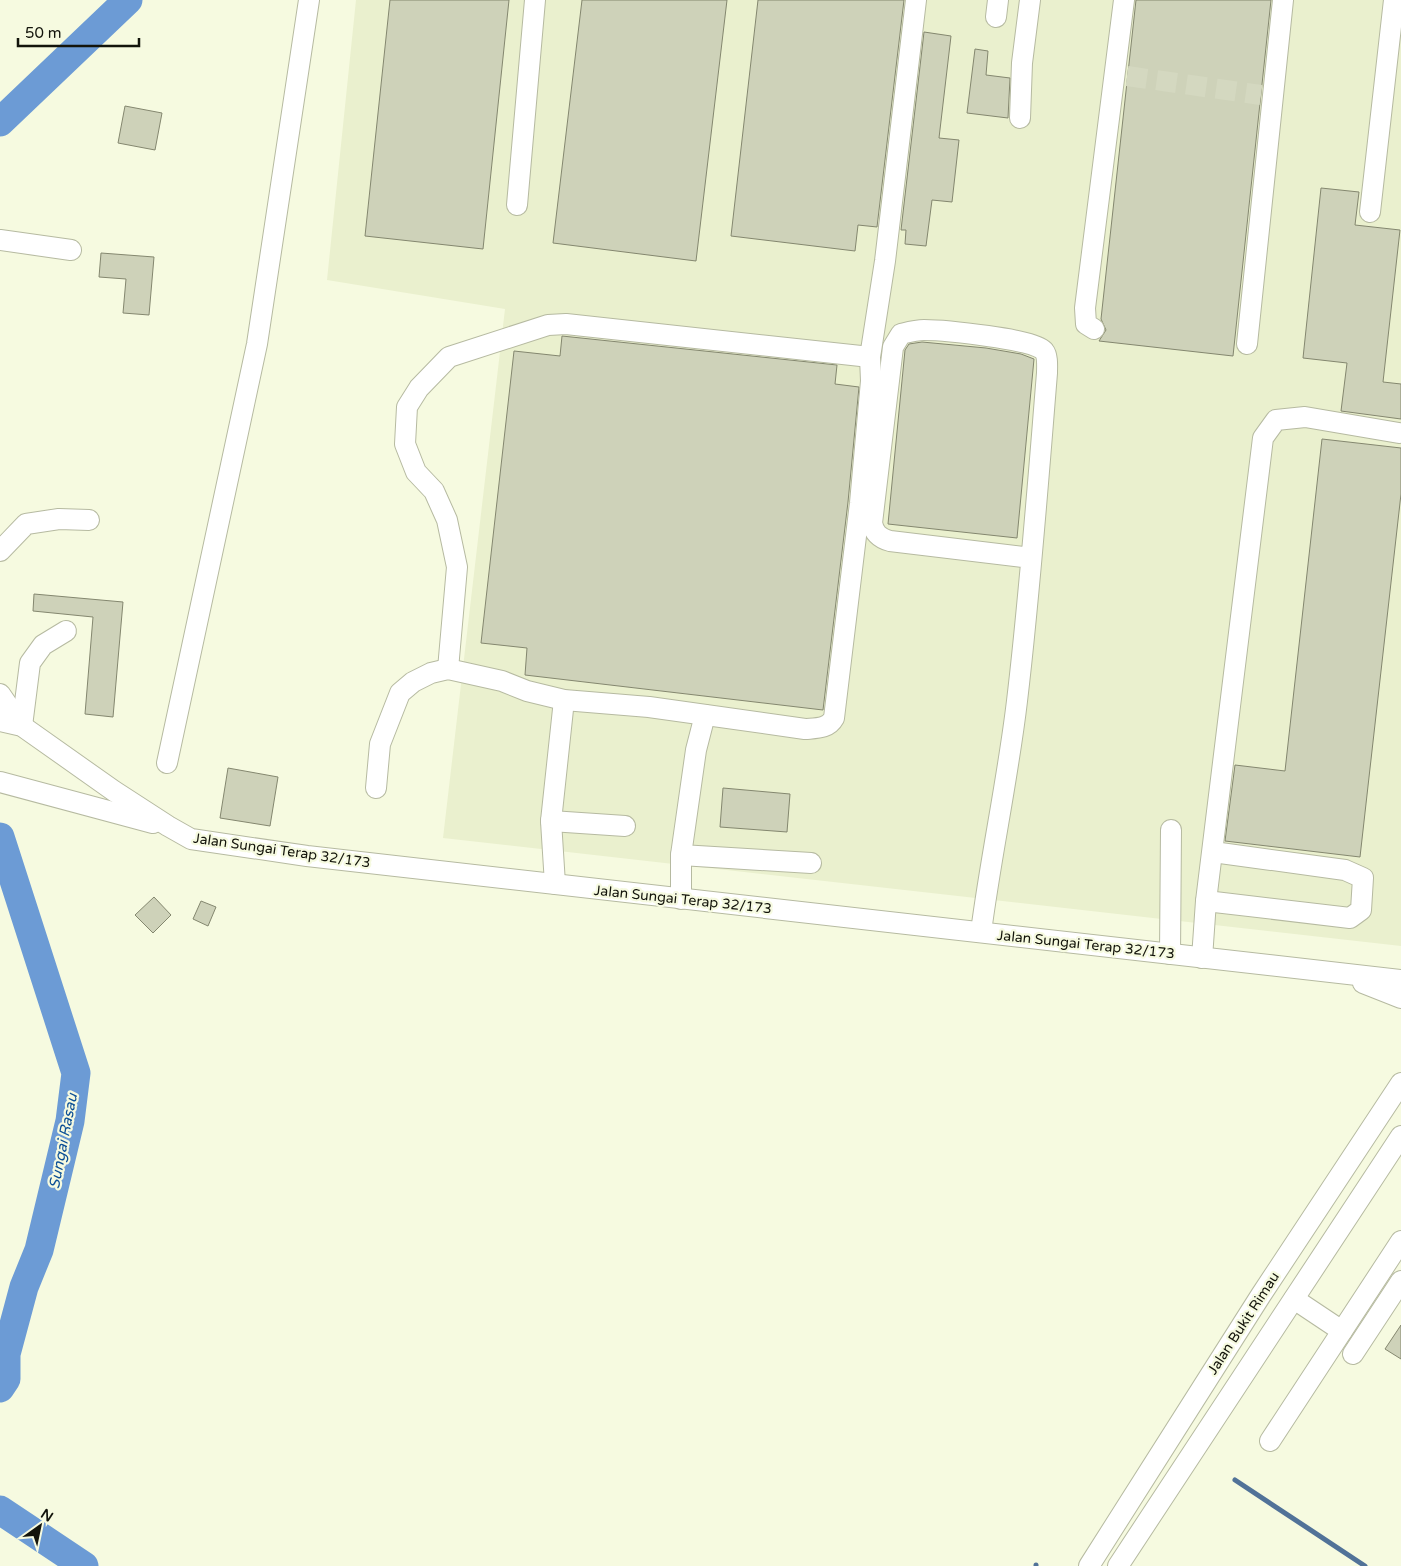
<svg xmlns="http://www.w3.org/2000/svg" width="1401" height="1566" font-family="'Varela Round',sans-serif">
<style>
.built{fill:#eaf0ce}
.lines{fill:none;stroke-linecap:round;stroke-linejoin:round}
.stream{stroke:#517298;stroke-width:5}
.river{stroke:#6c9bd5;stroke-width:29}
.building{fill:#ced2b9;stroke:#84876f}
.minor-tunnel{stroke:#d4d8c0;stroke-width:20;stroke-dasharray:20 10;stroke-linecap:butt}
.minor-casing{stroke:#b6baa1;stroke-width:22}
.minor{stroke:#fff;stroke-width:20}
.labels{text-anchor:middle;stroke-width:4.5;stroke-linejoin:round;paint-order:stroke}
.street-label{font-size:14px;fill:#13140b;stroke:#f6fae0}
.water-label{font-size:15px;font-style:italic;fill:#0b4f95;stroke:#f6fae0}
</style>
<rect width="100%" height="100%" fill="#f6fae0"/>
<path class="built" d="M 356,0 L 1401,0 L 1401,946 L 443,838 L 505,309 L 327,280 Z"/>
<g class="lines">
<g class="stream">
<path d="M 1235,1480 L 1365,1566"/>
<path d="M 1036,1566 L 1036,1565"/>
</g>
<g class="river">
<path d="M 0,122 L 128,0"/>
<path d="M 0,837 L 76,1073 L 70,1121 L 39,1250 L 24,1287 L 6,1354 L 6,1379 L 0,1388"/>
<path d="M 0,1510 L 84,1566"/>
</g>
</g>
<g class="building">
<path d="M 390,0 L 509,0 L 483,249 L 365,236 Z"/>
<path d="M 582,0 L 727,0 L 696,261 L 553,243 Z"/>
<path d="M 758,0 L 904,0 L 877,227 L 858,225 L 855,251 L 731,236 Z"/>
<path d="M 1136,0 L 1271,0 L 1233,356 L 1099,341 L 1106,330 L 1101,319 Z"/>
<path d="M 924,32 L 951,36 L 939,138 L 959,140 L 952,202 L 932,200 L 926,246 L 905,244 L 906,230 L 901,230 Z"/>
<path d="M 975,49 L 988,51 L 986,75 L 1010,78 L 1008,118 L 967,113 Z"/>
<path d="M 125,106 L 162,113 L 155,150 L 118,143 Z"/>
<path d="M 1321,188 L 1359,192 L 1355,225 L 1400,230 L 1383,382 L 1401,384 L 1401,419 L 1341,411 L 1347,363 L 1303,358 Z"/>
<path d="M 101,253 L 154,257 L 149,315 L 123,313 L 126,279 L 99,277 Z"/>
<path d="M 562,336 L 837,365 L 835,384 L 859,387 L 848,502 L 823,710 L 525,675 L 527,648 L 481,643 L 514,351 L 560,356 Z"/>
<path d="M 922,342 L 986,348 L 1021,354 L 1034,359 L 1017,538 L 888,524 L 905,350 L 909,344 Z"/>
<path d="M 1322,439 L 1401,448 L 1401,494 L 1360,857 L 1225,841 L 1235,765 L 1285,771 Z"/>
<path d="M 34,594 L 123,602 L 113,717 L 85,714 L 93,617 L 33,611 Z"/>
<path d="M 228,768 L 278,777 L 270,826 L 220,818 Z"/>
<path d="M 723,788 L 790,794 L 787,832 L 720,827 Z"/>
<path d="M 154,897 L 171,915 L 153,933 L 135,915 Z"/>
<path d="M 201,901 L 216,907 L 208,926 L 193,919 Z"/>
<path d="M 1401,1325 L 1401,1359 L 1385,1349 Z"/>
</g>
<g class="lines">
<path class="minor-tunnel" d="M 1127,76 L 1261,95"/>
<defs>
<g id="minor">
<path d="M 996,17 L 998,0"/>
<path d="M 1020,118 L 1022,63 L 1030,0"/>
<path d="M 517,205 L 535,0"/>
<path d="M 1370,212 L 1394,0"/>
<path d="M 0,240 L 71,250"/>
<path d="M 1094,329 L 1086,324 L 1085,308 L 1124,0"/>
<path d="M 1247,344 L 1283,0"/>
<path d="M 0,551 L 26,524 L 59,519 L 89,520"/>
<path d="M 448,669 L 457,567 L 447,520 L 434,491 L 416,472 L 405,444 L 407,407 L 419,388 L 449,357 L 548,325 L 566,324 L 870,357 L 885,261 L 916,0"/>
<path d="M 0,694 L 22,726"/>
<path d="M 705,715 L 696,750 L 681,855 L 811,863"/>
<path d="M 0,721 L 22,726 L 114,791 L 168,826 L 191,839 L 307,856 L 1401,980"/>
<path d="M 22,726 L 30,663 L 43,645 L 66,631"/>
<path d="M 167,763 L 257,344 L 309,0"/>
<path d="M 0,782 L 153,823"/>
<path d="M 376,788 L 380,744 L 400,693 L 413,682 L 431,673 L 448,669 L 502,681 L 527,691 L 564,700 L 649,707 L 805,729 C 816,728 828,729 834,718 L 860,503 L 871,381 L 870,357"/>
<path d="M 551,821 L 625,826"/>
<path d="M 555,884 L 551,821 L 564,700"/>
<path d="M 681,899 L 681,855"/>
<path d="M 1206,901 L 1350,918 L 1361,910 L 1363,878 L 1345,870 L 1213,852"/>
<path d="M 981,932 C 991,855 1008,778 1017,701 C 1030,592 1038,483 1047,373 C 1047,367 1048,356 1044,351 C 1036,339 942,330 924,330 C 916,330 909,332 901,334 L 893,347 L 872,523 C 874,533 879,538 890,541 L 1031,558"/>
<path d="M 1170,954 L 1171,830"/>
<path d="M 1202,958 L 1206,901 L 1263,438 L 1276,420 L 1305,417 L 1399,433"/>
<path d="M 1363,983 L 1401,998"/>
<path d="M 1294,1299 L 1342,1331"/>
<path d="M 1353,1354 L 1401,1281"/>
<path d="M 1270,1441 L 1401,1241"/>
<path d="M 1089,1566 L 1261,1295 L 1401,1083"/>
<path d="M 1118,1566 L 1401,1136"/>
</g>
</defs>
<use href="#minor" class="minor-casing"/>
<use href="#minor" class="minor"/>
</g>
<g class="labels">
<g class="street-label">
<text transform="translate(282 850) rotate(8)" y="5">Jalan Sungai Terap 32/173</text>
<text transform="translate(683 899) rotate(6)" y="5">Jalan Sungai Terap 32/173</text>
<text transform="translate(1086 944) rotate(6)" y="5">Jalan Sungai Terap 32/173</text>
<text transform="translate(1243 1323) rotate(-57)" y="5">Jalan Bukit Rimau</text>
</g>
<g class="water-label">
<text transform="translate(63 1141) rotate(-79)" y="5">Sungai Rasau</text>
</g>
</g>
<g transform="translate(40 1526) rotate(33)" stroke="#f6fae0" stroke-width="4" paint-order="stroke">
<path d="M0-4L9 19L0 12L-9 19Z" fill="#13140b"/>
<text y="-8" font-size="14" font-weight="bold" text-anchor="middle" fill="#13140b">N</text>
</g>
<path d="M18 38v8h121v-8" fill="none" stroke="#13140b" stroke-width="2.5"/>
<text x="25" y="38" font-size="15" fill="#13140b" stroke="#f6fae0" stroke-width="4" paint-order="stroke">50 m</text>
</svg>
